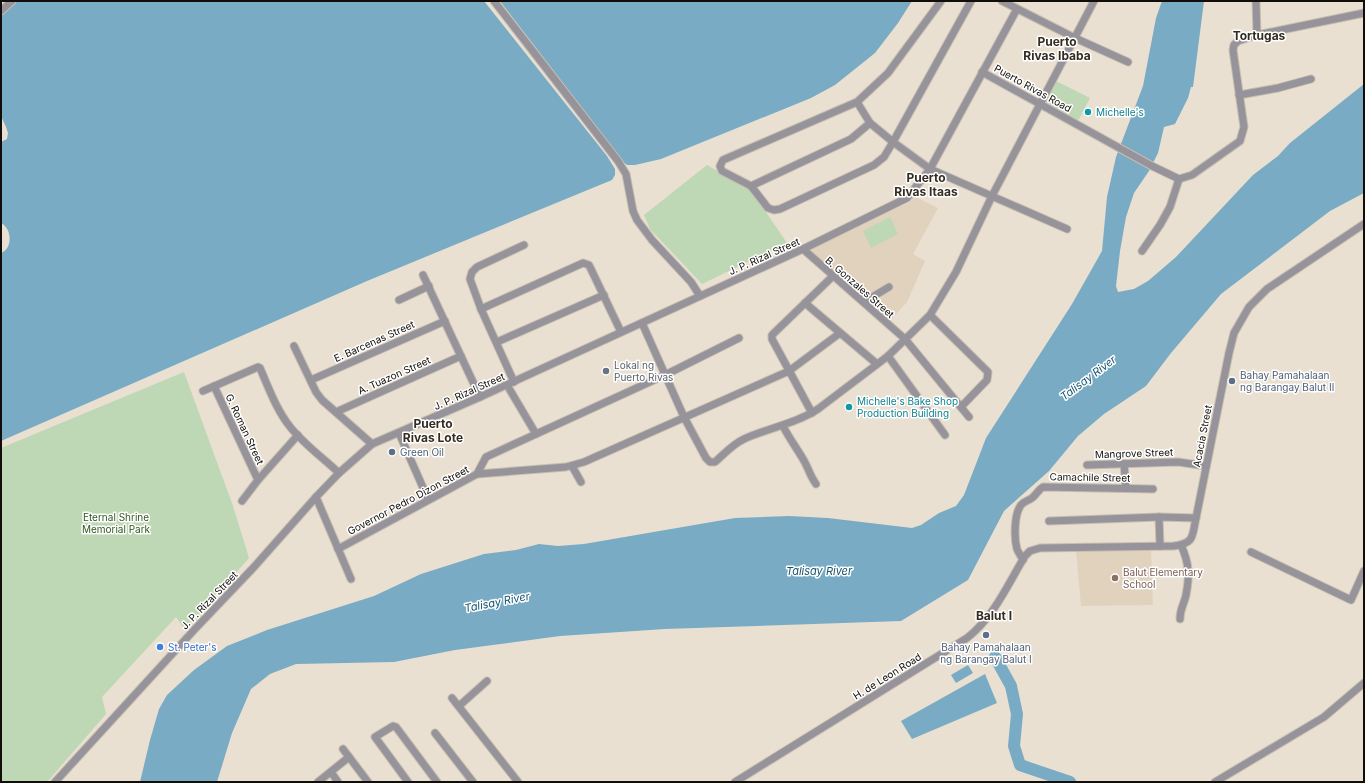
<svg xmlns="http://www.w3.org/2000/svg" width="1365" height="783" font-family="Inter,sans-serif">
<style>
.built{fill:#e1d2bd}
.green{fill:#bed7b4}
.water{fill:#79abc5}
.lines{fill:none;stroke-linecap:round;stroke-linejoin:round}
.river{stroke:#79abc5;stroke-width:12}
.minor-casing{stroke:#c6beb1;stroke-width:9}
.minor{stroke:#97939a;stroke-width:7}
.culture-dot{fill:#0f9aa8;stroke:#fff;stroke-width:1.5}
.worship-dot{fill:#6b7280;stroke:#fff;stroke-width:1.5}
.service-dot{fill:#5c6f8a;stroke:#fff;stroke-width:1.5}
.education-dot{fill:#8d6e63;stroke:#fff;stroke-width:1.5}
.shop-dot{fill:#3f7fe0;stroke:#fff;stroke-width:1.5}
.labels{text-anchor:middle;stroke-width:3;stroke-linejoin:round;paint-order:stroke}
.street-label{font-size:10px;fill:#110e09;stroke:#fff}
.culture-label{font-size:10px;fill:#0d838f;stroke:#fff;text-anchor:start}
.worship-label{font-size:10px;fill:#5b616d;stroke:#fff;text-anchor:start}
.service-label{font-size:10px;fill:#4e5e75;stroke:#fff;text-anchor:start}
.park-label{font-size:10px;fill:#30551d;stroke:#fff}
.education-label{font-size:10px;fill:#785e54;stroke:#fff;text-anchor:start}
.shop-label{font-size:10px;fill:#366cbe;stroke:#fff;text-anchor:start}
.water-label{font-size:11px;font-style:italic;fill:#14556f;stroke:#fff}
.quarter-label{font-size:12px;font-weight:bold;fill:#342c21;stroke:#fff}
</style>
<rect width="100%" height="100%" fill="#e9e0d1"/>
<g class="built">
<path d="M 914,196 L 938,208 L 913,254 L 925,261 L 907,302 L 890,321 L 808,251 L 910,202 Z"/>
<path d="M 1151,549 L 1153,605 L 1081,606 L 1076,551 Z"/>
</g>
<g class="green">
<path d="M 1054,80 L 1090,98 L 1078,121 L 1042,103 Z"/>
<path d="M 707,165 L 751,190 L 787,243 L 702,284 L 650,229 L 644,215 Z"/>
<path d="M 890,217 L 898,234 L 871,248 L 863,231 Z"/>
<path d="M 184,372 L 233,506 L 249,558 L 198,615 L 184,628 L 176,617 L 102,697 L 106,714 L 47,782 L 1,782 L 1,448 Z"/>
</g>
<g class="water">
<path d="M 15,1 L 484,1 L 607,156 L 615,169 L 615,175 L 612,180 L 367,281 L 1,441 L 1,253 C 13,249 12,228 1,223 L 1,142 L 7,139 L 8,133 L 6,127 L 1,116 L 1,14 Z"/>
<path d="M 500,1 L 912,1 L 898,23 L 875,53 L 835,85 L 811,98 L 661,159 L 635,165 L 627,165 L 620,159 L 595,125 Z"/>
<path d="M 1162,1 L 1204,1 L 1193,87 L 1191,87 L 1188,98 L 1175,124 L 1164,127 L 1158,153 L 1149,171 L 1134,193 L 1126,217 L 1120,251 L 1116,286 L 1118,292 L 1134,289 L 1148,281 L 1176,257 L 1253,175 L 1278,156 L 1290,143 L 1364,84 L 1364,193 L 1330,211 L 1221,294 L 1171,353 L 1146,386 L 1104,414 L 1078,436 L 1049,471 L 1004,511 L 968,580 L 901,621 L 665,629 L 560,636 L 455,650 L 394,662 L 296,664 L 270,674 L 251,689 L 232,733 L 217,782 L 140,782 L 150,740 L 159,709 L 167,695 L 194,670 L 227,646 L 267,630 L 374,596 L 421,574 L 484,554 L 516,550 L 539,544 L 558,546 L 584,544 L 735,518 L 789,516 L 828,518 L 912,528 L 921,525 L 939,513 L 956,506 L 964,495 L 986,438 L 1072,304 L 1102,251 L 1107,197 L 1116,157 L 1143,86 L 1156,18 Z"/>
<path d="M 968,665 L 973,673 L 956,683 L 951,675 Z"/>
<path d="M 985,674 L 997,703 L 912,739 L 901,721 Z"/>
</g>
<g class="lines">
<path class="river" d="M 995,657 L 1011,686 L 1017,714 L 1014,746 L 1020,765 L 1070,782"/>
<defs>
<g id="minor">
<path d="M 494,1 L 618,161 L 626,174 L 633,211 L 637,220 L 652,240 L 691,282 L 700,296"/>
<path d="M 971,1 L 893,142 L 930,169 L 1067,229"/>
<path d="M 1002,1 L 1075,38 L 1128,62"/>
<path d="M 1256,1 L 1257,35"/>
<path d="M 1,11 L 12,1"/>
<path d="M 982,72 L 1152,166 L 1179,179"/>
<path d="M 1239,95 L 1278,88 L 1311,79"/>
<path d="M 857,102 L 870,123 L 893,142 L 884,157 L 874,165 L 780,209 L 774,210 L 768,208 L 751,186 L 722,171 L 720,166 L 723,160 L 857,102 L 888,73 L 941,1"/>
<path d="M 1179,179 L 1192,175 L 1240,141 L 1244,127 L 1233,50 L 1234,45 L 1238,41 L 1257,35 L 1364,13"/>
<path d="M 751,186 L 851,139 L 870,123"/>
<path d="M 803,249 L 905,339 L 969,417"/>
<path d="M 1142,251 L 1160,225 L 1170,207 L 1179,179"/>
<path d="M 423,275 L 480,397"/>
<path d="M 399,300 L 429,286"/>
<path d="M 864,302 L 889,287"/>
<path d="M 805,303 L 877,364"/>
<path d="M 481,309 L 583,263 L 589,265 L 621,332"/>
<path d="M 930,315 L 988,372 L 987,380 L 961,407"/>
<path d="M 642,323 L 684,417 L 706,458 L 710,462 L 715,462 C 724,454 733,444 744,439 C 768,428 795,424 818,409 L 888,356 L 930,315 L 956,272 L 992,196 L 1094,1"/>
<path d="M 497,342 L 604,295"/>
<path d="M 294,346 L 316,392 L 322,400 L 372,444"/>
<path d="M 888,356 L 945,435"/>
<path d="M 311,380 L 445,321"/>
<path d="M 514,382 L 481,309 L 470,279 L 472,272 L 477,267 L 524,245"/>
<path d="M 507,385 L 536,434"/>
<path d="M 214,386 L 258,480"/>
<path d="M 203,391 L 258,367 L 260,368 C 269,389 277,411 291,428 C 305,445 323,458 339,473"/>
<path d="M 336,412 L 461,356"/>
<path d="M 812,413 L 772,339 L 772,335 L 833,276"/>
<path d="M 783,426 C 789,438 796,447 803,459 C 808,467 810,476 816,484"/>
<path d="M 399,433 L 428,499"/>
<path d="M 1124,464 L 1126,488"/>
<path d="M 1087,465 L 1178,462 L 1206,466"/>
<path d="M 572,466 L 581,482"/>
<path d="M 477,474 L 566,467 L 584,462 L 789,371 L 840,333"/>
<path d="M 316,497 L 351,579"/>
<path d="M 242,501 L 258,480 L 298,435"/>
<path d="M 1159,517 L 1160,546"/>
<path d="M 1049,521 L 1159,517 L 1196,518"/>
<path d="M 338,549 L 477,474 L 486,457 L 665,375 L 739,338"/>
<path d="M 1251,552 L 1351,600 L 1364,571"/>
<path d="M 1023,560 C 1021,556 1018,552 1017,549 C 1014,538 1014,514 1021,505 C 1024,501 1028,501 1032,498 C 1036,495 1038,490 1043,487 L 1153,489"/>
<path d="M 1180,619 C 1180,608 1184,605 1186,595 C 1190,575 1189,563 1181,545"/>
<path d="M 452,698 L 518,782"/>
<path d="M 459,706 L 487,681"/>
<path d="M 435,733 L 473,782"/>
<path d="M 343,749 L 368,782"/>
<path d="M 331,772 L 338,782"/>
<path d="M 55,782 L 195,629 L 254,567 L 316,497 L 339,473 L 372,444 L 480,397 L 803,249 L 907,198 L 930,169 L 1017,9"/>
<path d="M 318,782 L 349,757"/>
<path d="M 408,782 L 375,737 L 393,726 L 396,727 L 437,782"/>
<path d="M 735,782 L 967,638 C 994,617 1008,584 1025,556 L 1030,551 L 1040,548 L 1174,546 C 1195,543 1192,536 1196,518 L 1229,353 L 1234,333 L 1249,307 L 1267,289 L 1364,224"/>
<path d="M 1215,782 L 1324,717 L 1364,683"/>
</g>
</defs>
<use href="#minor" class="minor-casing"/>
<use href="#minor" class="minor"/>
</g>
<g class="culture-dot">
<circle cx="1088" cy="112" r="4"/>
<circle cx="849" cy="407" r="4"/>
</g>
<circle class="worship-dot" cx="606" cy="371" r="4"/>
<g class="service-dot">
<circle cx="1232" cy="381" r="4"/>
<circle cx="392" cy="452" r="4"/>
<circle cx="986" cy="635" r="4"/>
</g>
<circle class="education-dot" cx="1115" cy="578" r="4"/>
<circle class="shop-dot" cx="160" cy="647" r="4"/>
<g class="labels">
<g class="street-label">
<text transform="translate(1033 88) rotate(29)" y="4">Puerto Rivas Road</text>
<text transform="translate(764 256) rotate(-24)" y="4">J. P. Rizal Street</text>
<text transform="translate(860 287) rotate(41)" y="4">B. Gonzales Street</text>
<text transform="translate(374 341) rotate(-24)" y="4">E. Barcenas Street</text>
<text transform="translate(394 375) rotate(-24)" y="4">A. Tuazon Street</text>
<text transform="translate(469 391) rotate(-24)" y="4">J. P. Rizal Street</text>
<text transform="translate(245 429) rotate(65)" y="4">G. Roman Street</text>
<text transform="translate(1202 436) rotate(-79)" y="4">Acacia Street</text>
<text transform="translate(1134 453) rotate(-2)" y="4">Mangrove Street</text>
<text transform="translate(1090 477) rotate(1)" y="4">Camachile Street</text>
<text transform="translate(408 500) rotate(-28)" y="4">Governor Pedro Dizon Street</text>
<text transform="translate(209 600) rotate(-46)" y="4">J. P. Rizal Street</text>
<text transform="translate(887 676) rotate(-32)" y="4">H. de Leon Road</text>
</g>
<g class="culture-label">
<text x="1096" y="116">Michelle's</text>
<text x="857" y="405">Michelle's Bake Shop<tspan x="857" dy="12">Production Building</tspan></text>
</g>
<g class="worship-label">
<text x="614" y="369">Lokal ng<tspan x="614" dy="12">Puerto Rivas</tspan></text>
</g>
<g class="service-label">
<text x="1240" y="379">Bahay Pamahalaan<tspan x="1240" dy="12">ng Barangay Balut Ⅱ</tspan></text>
<text x="400" y="456">Green Oil</text>
<text x="986" y="651" text-anchor="middle">Bahay Pamahalaan<tspan x="986" dy="12">ng Barangay Balut Ⅰ</tspan></text>
</g>
<g class="park-label">
<text x="116" y="521">Eternal Shrine<tspan x="116" dy="12">Memorial Park</tspan></text>
</g>
<g class="education-label">
<text x="1123" y="576">Balut Elementary<tspan x="1123" dy="12">School</tspan></text>
</g>
<g class="shop-label">
<text x="168" y="651">St. Peter's</text>
</g>
<g class="water-label">
<text transform="translate(1088 378) rotate(-37)" y="4">Talisay River</text>
<text x="819" y="575">Talisay River</text>
<text transform="translate(497 602) rotate(-11)" y="4">Talisay River</text>
</g>
<g class="quarter-label">
<text x="1259" y="40">Tortugas</text>
<text x="1057" y="46">Puerto<tspan x="1057" dy="14">Rivas Ibaba</tspan></text>
<text x="926" y="182">Puerto<tspan x="926" dy="14">Rivas Itaas</tspan></text>
<text x="433" y="428">Puerto<tspan x="433" dy="14">Rivas Lote</tspan></text>
<text x="994" y="620">Balut Ⅰ</text>
</g>
</g>
<rect width="1365" height="783" fill="none" stroke="#110e09" stroke-width="4"/>
</svg>
